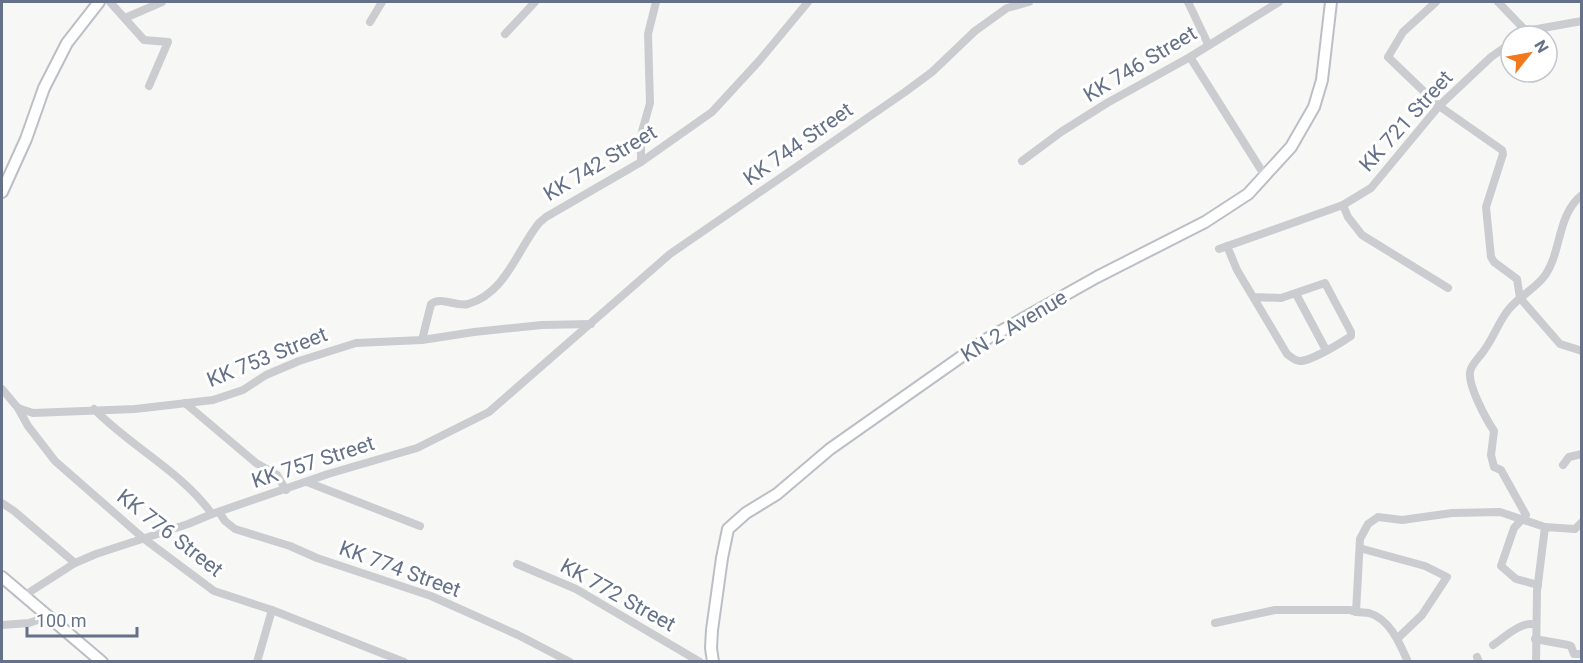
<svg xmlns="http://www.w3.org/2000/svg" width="1583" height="663" font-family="Roboto,sans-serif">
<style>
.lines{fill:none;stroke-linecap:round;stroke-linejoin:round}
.secondary-casing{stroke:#bbbfc5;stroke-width:14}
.street{stroke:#caccd0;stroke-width:8}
.secondary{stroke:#fff;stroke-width:10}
.labels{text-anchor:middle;stroke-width:6;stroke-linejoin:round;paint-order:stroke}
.street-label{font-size:21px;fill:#647188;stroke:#fff}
</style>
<rect width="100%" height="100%" fill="#f7f8f5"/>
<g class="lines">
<defs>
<g id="secondary">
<path d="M 2,192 L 26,139 L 44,88 L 67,43 L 99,2"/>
<path d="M 2,577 L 102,662"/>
<path d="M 713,662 L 711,648 L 712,630 L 722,558 L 728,529 L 746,513 L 777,494 L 830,449 L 985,340 L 1097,277 L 1205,222 L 1248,194 L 1291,147 L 1314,107 L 1322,80 L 1331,2"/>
</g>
</defs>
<use href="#secondary" class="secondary-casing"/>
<g class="street">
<path d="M 110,2 L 144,40 L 168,42 L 149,86"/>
<path d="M 1188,2 L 1208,44"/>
<path d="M 1436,2 L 1403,32 L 1388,57 L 1439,106 L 1502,150 L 1503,154 L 1486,207 L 1491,257 L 1494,262 L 1517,279 L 1520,298 L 1560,344 L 1582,351"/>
<path d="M 1498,2 L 1526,31"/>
<path d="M 125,18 L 162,2"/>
<path d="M 370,22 L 382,2"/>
<path d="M 505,34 L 535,2"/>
<path d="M 1520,36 L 1526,31 L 1582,21"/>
<path d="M 1190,57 L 1265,176"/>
<path d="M 1022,161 L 1061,132 L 1107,103 L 1190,57 L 1279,2"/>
<path d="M 641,162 L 641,135 L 650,103 L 648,34 L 656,2"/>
<path d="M 1343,205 L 1348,217 L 1362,235 L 1448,288"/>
<path d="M 1227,246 L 1237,270 L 1287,354 C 1291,357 1295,361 1300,361 C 1311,361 1341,343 1351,336 L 1351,332 L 1325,283 L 1281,298 L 1254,297"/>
<path d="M 1219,249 L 1343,205 L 1371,188 L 1439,106 L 1491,57 L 1511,43"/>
<path d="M 1296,294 L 1326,350"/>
<path d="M 422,340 L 431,304 C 441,296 456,307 468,304 C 506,293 517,250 539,223 L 546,217 L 641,162 L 712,112 L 759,61 L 808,2"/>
<path d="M 2,389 L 18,408 L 33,413 L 135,409 L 213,400 L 243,390 L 266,375 L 299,361 L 356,343 L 422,340 L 474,332 L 542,325 L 591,324"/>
<path d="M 185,403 L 256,463 L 277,475 L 286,490"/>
<path d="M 18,408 L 28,426 L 55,461 L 143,538 L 214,591 L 272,610 L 404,662"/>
<path d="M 94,409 C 131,447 181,471 212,514"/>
<path d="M 1563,465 L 1569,457 L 1582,454"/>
<path d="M 307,482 L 420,526"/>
<path d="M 2,503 L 14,511 L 75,563"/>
<path d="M 219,512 L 225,521 L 235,529 L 290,546 L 317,558 L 431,596 L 518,635 L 570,662"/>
<path d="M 1363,549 L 1425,566 L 1447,577 L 1422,615 L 1398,638"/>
<path d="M 517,564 L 576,589 L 700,662"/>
<path d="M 1538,585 L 1516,579 L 1501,566 L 1514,528 L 1526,515 L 1501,470 L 1494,467 L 1491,455 L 1494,431 C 1486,419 1468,386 1470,372 C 1471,364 1481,356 1485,349 C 1493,338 1498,324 1506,313 C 1515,299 1532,291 1543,278 C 1562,255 1556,215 1582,195"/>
<path d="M 25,595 L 75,563 L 96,554 L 188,524 L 212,514 L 328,474 L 417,448 L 489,412 L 670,254 L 905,92 L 932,72 L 975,31 L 1007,8 L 1029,2"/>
<path d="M 1356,612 L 1360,539 L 1368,524 L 1378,517 L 1402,520 L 1452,513 L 1500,512 L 1545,527"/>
<path d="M 1215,623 L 1275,610 L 1350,610 C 1357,613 1363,612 1369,613 C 1390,619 1400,644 1408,662"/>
<path d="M 2,625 L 29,623 L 49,616"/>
<path d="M 1535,639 L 1568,645 L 1571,646 L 1574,654 L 1582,654"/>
<path d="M 1493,645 C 1505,637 1522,620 1536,625"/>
<path d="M 1477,657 L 1479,662"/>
<path d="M 257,662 L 272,610"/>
<path d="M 1536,662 L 1537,591 L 1545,527 L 1575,529 L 1582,522"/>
</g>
<use href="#secondary" class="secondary"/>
</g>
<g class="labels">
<g class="street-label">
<text transform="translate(1140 64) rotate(-31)" y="7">KK 746 Street</text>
<text transform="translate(1406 121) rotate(-48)" y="7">KK 721 Street</text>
<text transform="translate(798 144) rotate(-35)" y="7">KK 744 Street</text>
<text transform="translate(600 163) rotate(-31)" y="7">KK 742 Street</text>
<text transform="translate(1014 326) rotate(-31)" y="7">KN 2 Avenue</text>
<text transform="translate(267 357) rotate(-22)" y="7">KK 753 Street</text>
<text transform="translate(313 462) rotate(-18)" y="7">KK 757 Street</text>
<text transform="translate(170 533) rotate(38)" y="7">KK 776 Street</text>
<text transform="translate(400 569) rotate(20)" y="7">KK 774 Street</text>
<text transform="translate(618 595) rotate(29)" y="7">KK 772 Street</text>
</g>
</g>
<rect width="1583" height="663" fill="none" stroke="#647188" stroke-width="6"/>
<g transform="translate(1529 54) rotate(59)"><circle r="28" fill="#ffffff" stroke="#c1c6cf" stroke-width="1.5"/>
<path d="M0-4.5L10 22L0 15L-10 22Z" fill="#f2781b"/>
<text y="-9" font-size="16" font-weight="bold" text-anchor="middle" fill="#647188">N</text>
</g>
<path d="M27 627v9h110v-9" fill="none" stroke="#647188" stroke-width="3"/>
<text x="36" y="627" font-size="18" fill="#647188" stroke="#ffffff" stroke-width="4.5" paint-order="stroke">100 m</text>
</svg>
